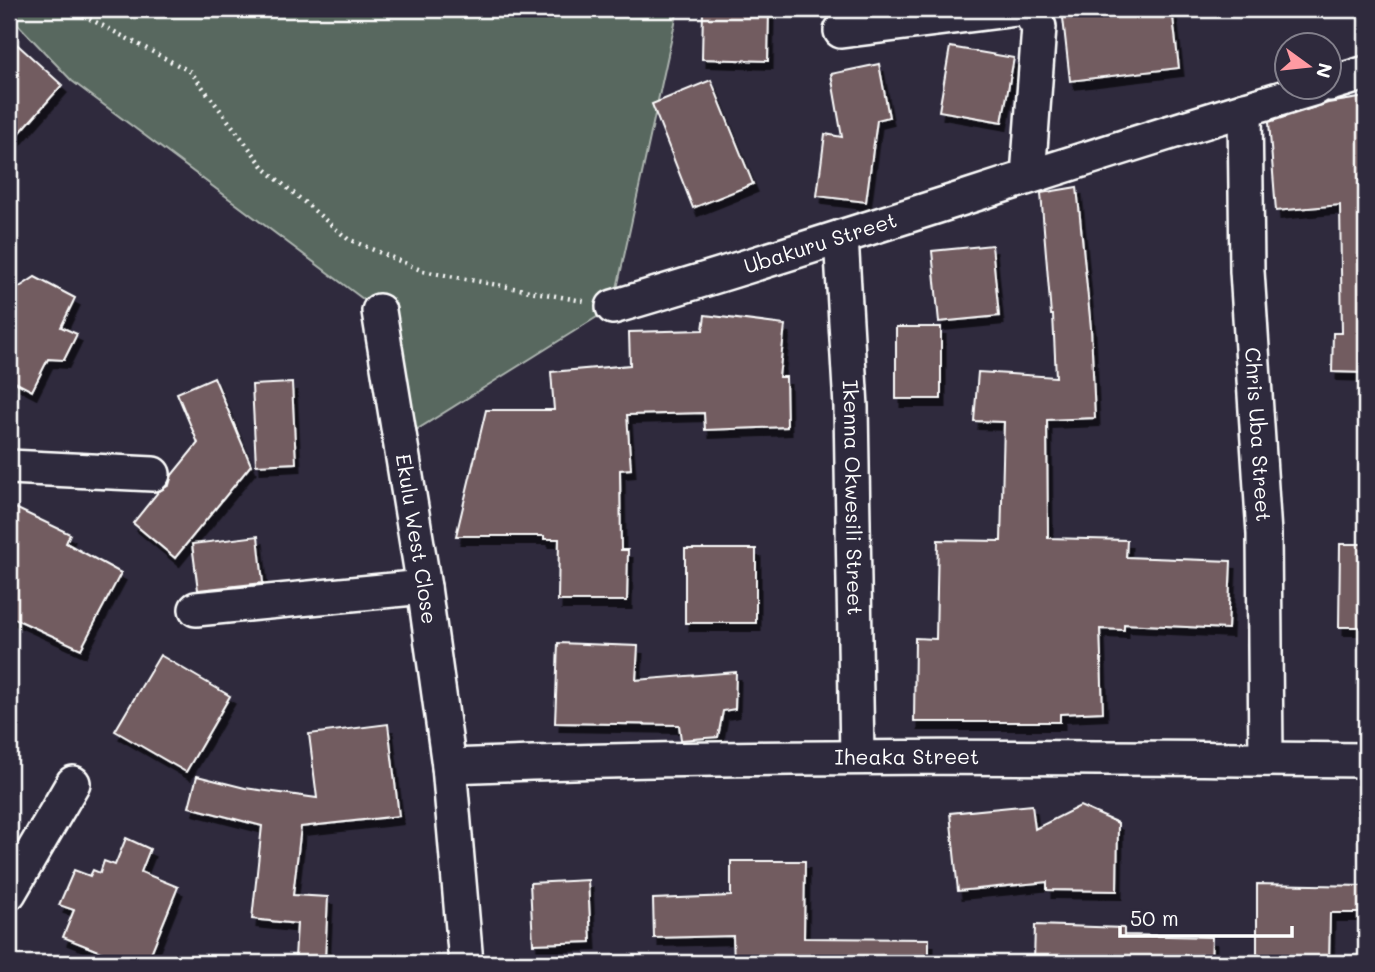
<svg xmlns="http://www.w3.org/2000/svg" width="1375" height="972" font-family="Mali,sans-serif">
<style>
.green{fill:#58685f;stroke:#acb4af;stroke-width:2}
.building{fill:#725b60;stroke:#fff;stroke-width:2;filter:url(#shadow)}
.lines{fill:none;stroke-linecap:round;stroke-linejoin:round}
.minor-casing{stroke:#fff;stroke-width:38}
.path{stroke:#fff;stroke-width:4.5;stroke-dasharray:2 5;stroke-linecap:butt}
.minor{stroke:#2f2a3d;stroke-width:33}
.labels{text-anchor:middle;stroke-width:5;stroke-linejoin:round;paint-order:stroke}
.street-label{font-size:21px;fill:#fff;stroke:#2f2a3d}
</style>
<defs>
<filter id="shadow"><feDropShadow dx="4.5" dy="8" stdDeviation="0" flood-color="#0009"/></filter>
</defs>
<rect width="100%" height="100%" fill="#2f2a3d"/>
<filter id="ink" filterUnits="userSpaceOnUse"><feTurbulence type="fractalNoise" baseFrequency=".0143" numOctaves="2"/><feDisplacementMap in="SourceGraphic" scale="14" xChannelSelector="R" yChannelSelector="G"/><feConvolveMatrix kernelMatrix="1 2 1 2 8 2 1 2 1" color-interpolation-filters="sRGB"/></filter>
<g filter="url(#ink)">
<path class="green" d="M 9,9 L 678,9 L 613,307 L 400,440 L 379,311 L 72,81 L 9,15 Z"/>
<g class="building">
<path d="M 703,9 L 769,9 L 768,61 L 702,59 Z"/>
<path d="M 1062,9 L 1172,9 L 1179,68 L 1070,81 Z"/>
<path d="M 9,37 L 62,85 L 9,145 Z"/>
<path d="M 950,47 L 1014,58 L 1002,122 L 939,111 Z"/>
<path d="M 879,64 L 889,117 L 877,120 L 866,202 L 817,196 L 825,134 L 842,137 L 831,74 Z"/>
<path d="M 711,80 L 753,184 L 693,208 L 652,104 Z"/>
<path d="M 1366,97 L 1366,373 L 1332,372 L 1333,333 L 1342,333 L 1340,205 L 1276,211 L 1269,122 L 1328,103 Z"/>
<path d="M 1077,187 L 1091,328 L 1095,418 L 1047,420 L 1048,538 L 1127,540 L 1126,557 L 1231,561 L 1228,629 L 1124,624 L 1124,630 L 1100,629 L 1103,712 L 1060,714 L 1060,722 L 914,722 L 915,638 L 936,639 L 938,540 L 1001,541 L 1004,422 L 974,421 L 978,372 L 1056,377 L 1053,315 L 1051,315 L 1041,193 Z"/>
<path d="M 992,245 L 999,316 L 939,322 L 932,251 Z"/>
<path d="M 35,277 L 75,298 L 61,327 L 77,334 L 64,360 L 48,359 L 32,391 L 9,379 L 9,294 Z"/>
<path d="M 705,315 L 785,325 L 779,377 L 786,377 L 787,427 L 705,430 L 704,413 L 627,415 L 631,469 L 620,470 L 621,550 L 628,550 L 627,601 L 558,601 L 559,539 L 544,539 L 544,536 L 456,536 L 486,410 L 554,410 L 551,372 L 630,365 L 629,332 L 703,330 Z"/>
<rect x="896" y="327" width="45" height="72"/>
<path d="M 214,377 L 251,465 L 175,558 L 133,523 L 158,492 L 169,485 L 172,475 L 198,443 L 177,393 Z"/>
<path d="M 292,383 L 296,463 L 256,465 L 252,385 Z"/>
<path d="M 9,505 L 70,534 L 66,543 L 121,573 L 81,649 L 9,616 Z"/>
<path d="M 258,536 L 263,583 L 198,590 L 192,544 Z"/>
<path d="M 1340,544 L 1366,544 L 1366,627 L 1339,627 Z"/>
<rect x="685" y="549" width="71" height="74"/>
<path d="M 558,643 L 638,646 L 636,680 L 736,672 L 735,709 L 723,711 L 718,737 L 681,740 L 679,725 L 555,723 Z"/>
<path d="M 160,655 L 230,696 L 186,772 L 115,731 Z"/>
<path d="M 388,724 L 399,816 L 301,827 L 293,895 L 328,897 L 325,959 L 295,958 L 297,924 L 252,919 L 262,826 L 189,807 L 197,776 L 245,788 L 317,798 L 309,734 Z"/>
<path d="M 1032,805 L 1035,829 L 1080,806 L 1118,823 L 1117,891 L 1047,890 L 1047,882 L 958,891 L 950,813 Z"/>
<path d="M 126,838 L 150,849 L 141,872 L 178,887 L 147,963 L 128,963 L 63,937 L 74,910 L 59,905 L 74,870 L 90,876 L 93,870 L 100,873 L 104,861 L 115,865 Z"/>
<path d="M 731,861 L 805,861 L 804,938 L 929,939 L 929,963 L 734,963 L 733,936 L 654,938 L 653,899 L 731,896 Z"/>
<path d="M 588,880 L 591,942 L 533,944 L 530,883 Z"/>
<path d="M 1257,884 L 1366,886 L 1366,913 L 1330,913 L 1329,963 L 1257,963 Z"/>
<path d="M 1035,925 L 1124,928 L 1124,935 L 1212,937 L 1211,963 L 1034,963 Z"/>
</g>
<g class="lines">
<defs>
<g id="minor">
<path d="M 841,31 L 1017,9 L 1028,11 L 1039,27 L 1028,176"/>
<path d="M 1330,84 L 1366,73"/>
<path id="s1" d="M 1245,109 L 1247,271 L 1264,534 L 1266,759"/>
<path id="s2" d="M 841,237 L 851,407 L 857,757"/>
<path id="s3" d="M 613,307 C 849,238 1081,157 1316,88"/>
<path id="s4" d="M 379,311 L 424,587 L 449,766 L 466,963"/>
<path d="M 9,467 L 153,474"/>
<path d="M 196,609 L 424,587"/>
<path id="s5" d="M 449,766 C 754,754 1060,757 1366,760"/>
<path d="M 9,893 L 73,783"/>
</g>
</defs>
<use href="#minor" class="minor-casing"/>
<path class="path" d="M 71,9 L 191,72 L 266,170 L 348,239 L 423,271 L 588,302"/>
<use href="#minor" class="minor"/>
</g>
</g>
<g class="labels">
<g class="street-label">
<text dy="7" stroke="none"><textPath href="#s3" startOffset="217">Ubakuru Street</textPath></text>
<text dy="7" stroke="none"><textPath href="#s1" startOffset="326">Chris Uba Street</textPath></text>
<text dy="7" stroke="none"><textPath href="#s2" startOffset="261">Ikenna Okwesili Street</textPath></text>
<text dy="7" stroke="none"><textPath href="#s4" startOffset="231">Ekulu West Close</textPath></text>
<text dy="7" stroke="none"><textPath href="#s5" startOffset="458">Iheaka Street</textPath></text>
</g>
</g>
<rect width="1375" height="972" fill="none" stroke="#2f2a3d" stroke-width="35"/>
<rect x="18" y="18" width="1340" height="937" fill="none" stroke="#fff" stroke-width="2.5" filter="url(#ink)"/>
<g transform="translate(1308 66) rotate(105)"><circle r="33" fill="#2f2a3d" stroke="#827f8b" stroke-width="2"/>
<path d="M0-5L12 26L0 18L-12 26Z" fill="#ff9aa2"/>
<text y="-10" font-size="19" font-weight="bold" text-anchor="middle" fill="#ffffff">N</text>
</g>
<path d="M1120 926v10h172v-10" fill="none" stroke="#ffffff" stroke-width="3.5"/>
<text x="1130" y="926" font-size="21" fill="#ffffff" stroke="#2f2a3d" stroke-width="5" paint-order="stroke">50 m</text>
</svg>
